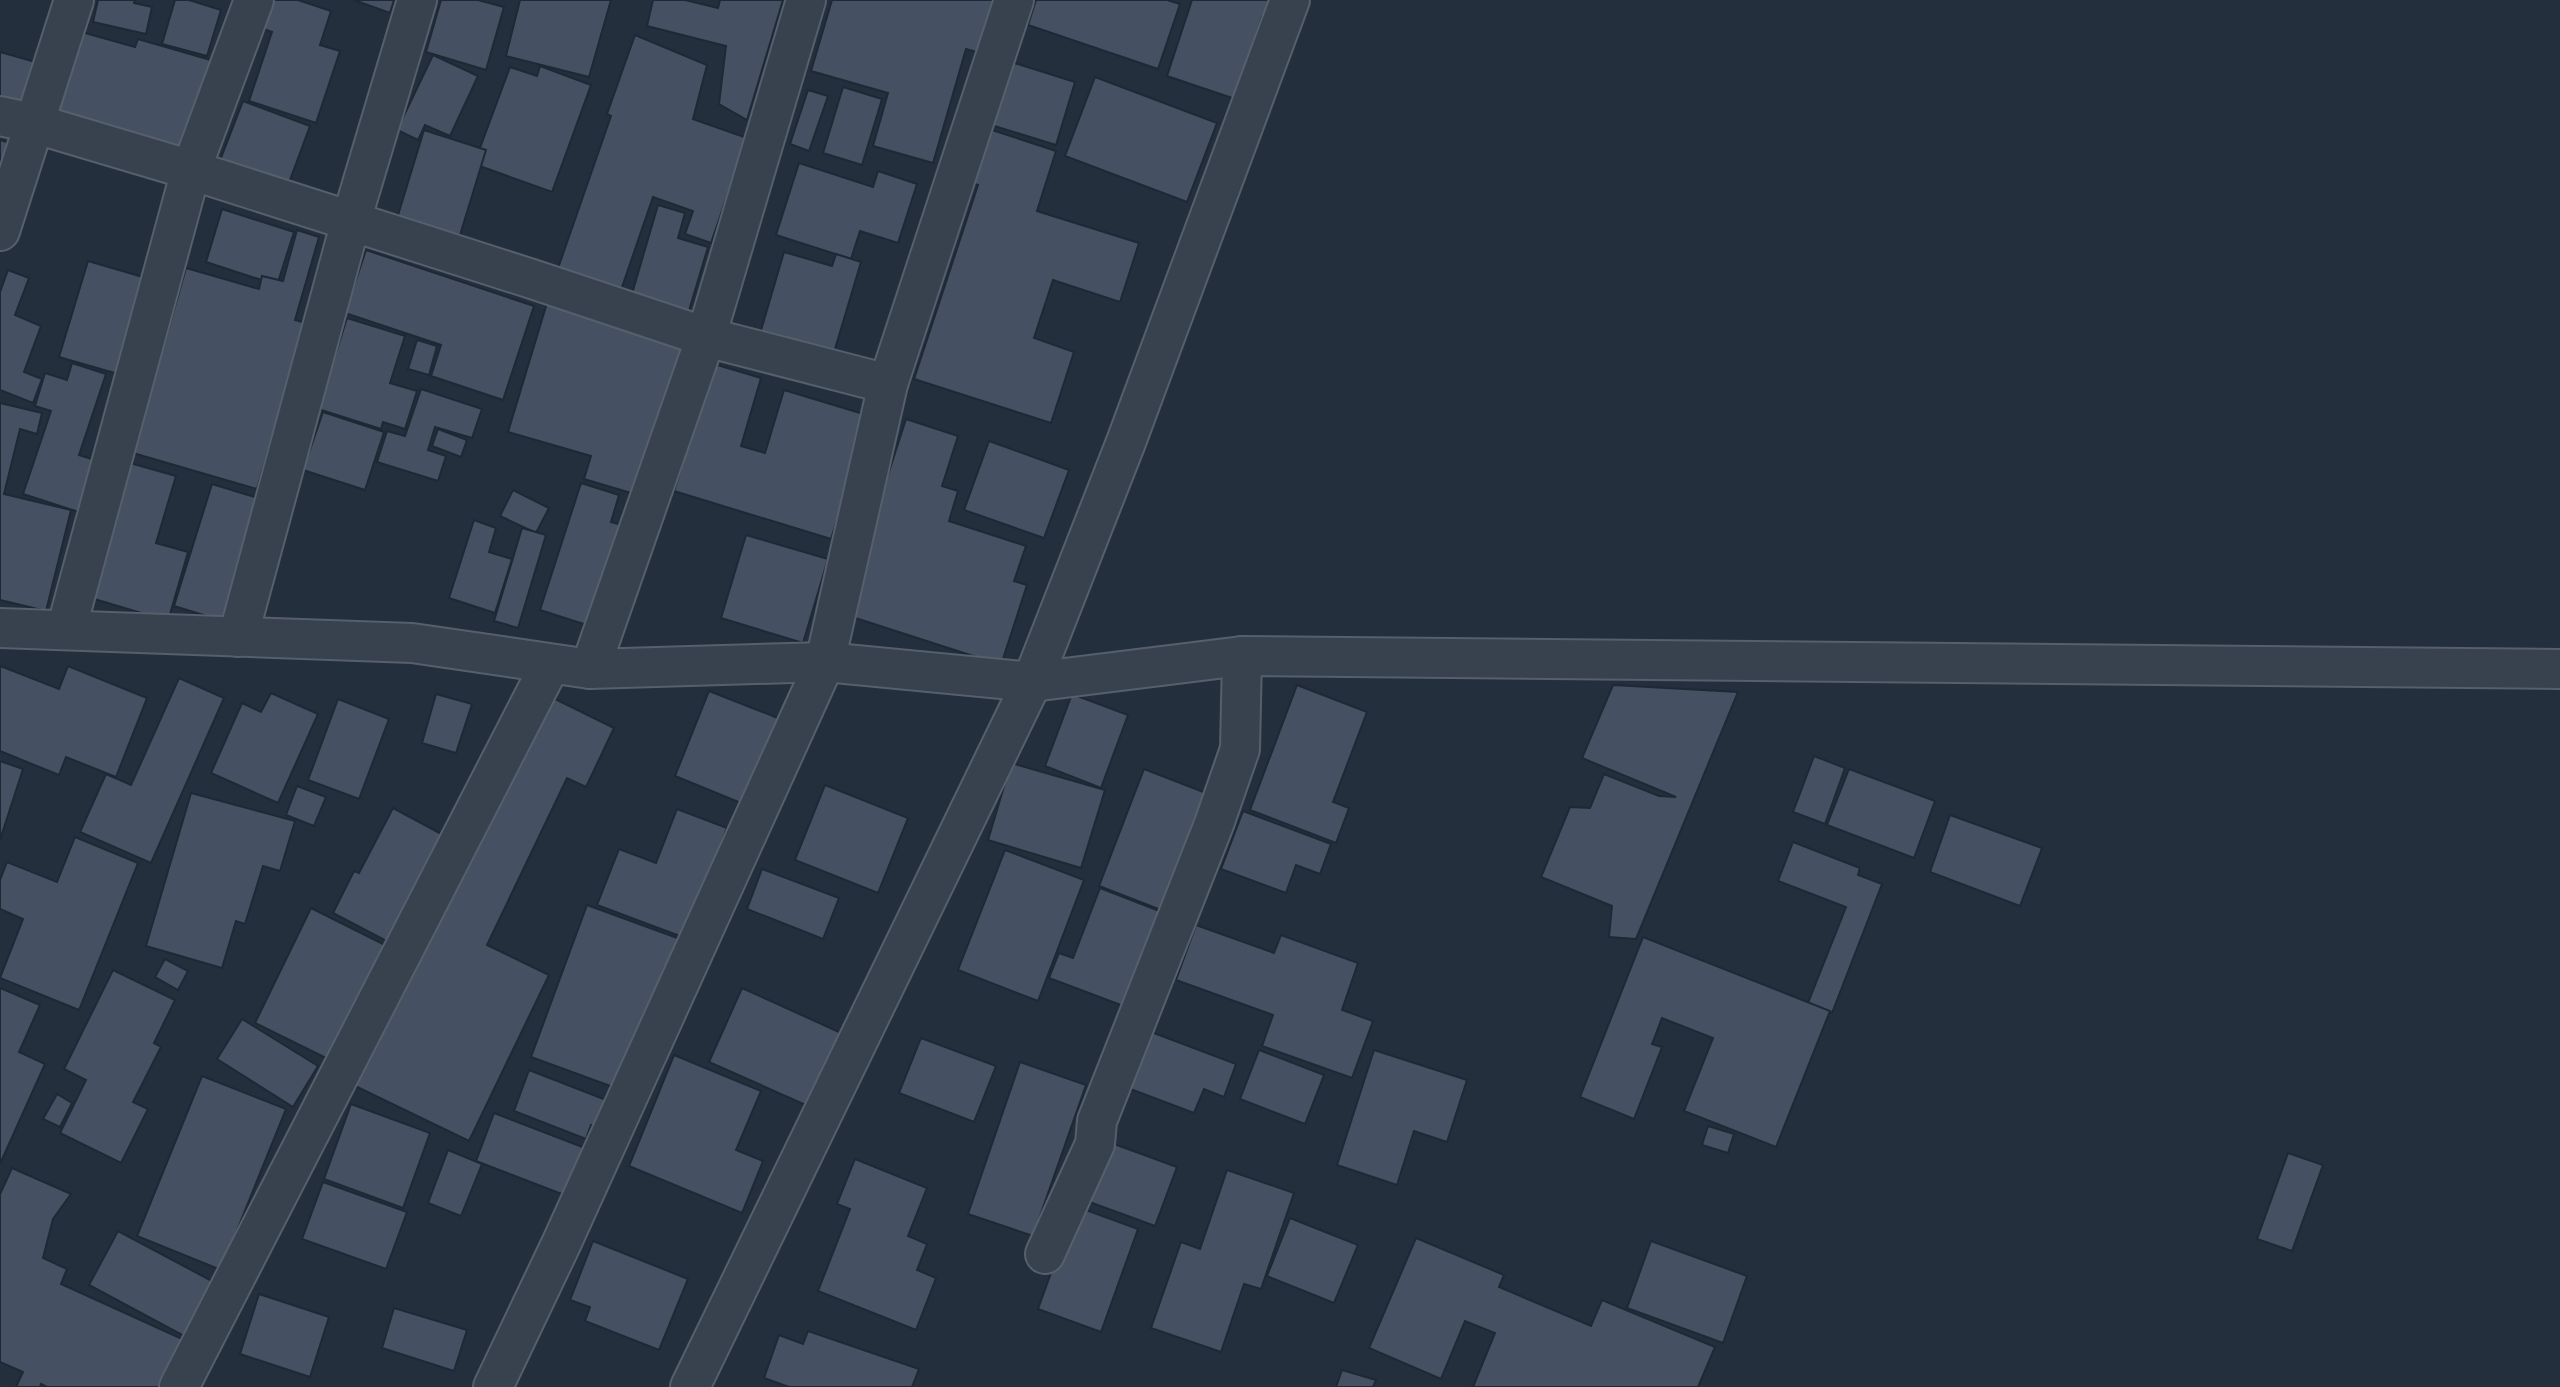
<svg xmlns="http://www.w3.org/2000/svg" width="2560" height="1387" font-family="'Sofia Sans Condensed',sans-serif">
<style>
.building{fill:#455162;stroke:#1f2835;stroke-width:2}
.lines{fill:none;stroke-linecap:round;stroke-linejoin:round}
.minor-casing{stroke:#565f6c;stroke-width:42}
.minor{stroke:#38414e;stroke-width:38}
</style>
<rect width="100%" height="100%" fill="#242f3e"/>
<g class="building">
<path d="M 98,0 L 135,0 L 134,3 L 152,7 L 146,34 L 93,22 Z"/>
<path d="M 175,0 L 189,0 L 221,10 L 207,56 L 162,44 Z"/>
<path d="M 263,0 L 298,0 L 331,11 L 320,45 L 340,51 L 316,123 L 249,101 L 272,32 L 254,26 Z"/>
<path d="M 354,0 L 394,0 L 390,13 Z"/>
<path d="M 441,0 L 478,0 L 504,7 L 486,70 L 426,52 Z"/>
<path d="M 520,0 L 611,0 L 589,77 L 506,56 Z"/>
<path d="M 653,0 L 685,0 L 718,8 L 720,0 L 783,0 L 747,120 L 719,104 L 726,46 L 647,26 Z"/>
<path d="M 832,0 L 1004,0 L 987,55 L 966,49 L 933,163 L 873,146 L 888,93 L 811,71 Z"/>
<path d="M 1036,0 L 1167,0 L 1180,4 L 1158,69 L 1028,25 Z"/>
<path d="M 1192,0 L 1288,0 L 1280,23 L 1262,17 L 1235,99 L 1167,76 Z"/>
<path d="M 71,29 L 135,47 L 138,39 L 221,63 L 192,161 L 45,118 Z"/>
<path d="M 635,35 L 707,65 L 693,119 L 747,138 L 711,243 L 685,234 L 693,211 L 653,197 L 620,293 L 557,271 L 611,116 L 607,114 Z"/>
<path d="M 0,52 L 39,63 L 24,115 L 0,108 Z"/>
<path d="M 433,55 L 478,76 L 450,136 L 425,125 L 418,140 L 397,130 Z"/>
<path d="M 1008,61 L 1075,82 L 1056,145 L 988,124 Z"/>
<path d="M 540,66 L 591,85 L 552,192 L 474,164 L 510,67 L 537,76 Z"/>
<path d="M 1095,77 L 1217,123 L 1187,202 L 1065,156 Z"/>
<path d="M 843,87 L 882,99 L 862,165 L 823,153 Z"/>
<path d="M 808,90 L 828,96 L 809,151 L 790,144 Z"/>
<path d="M 243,101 L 310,126 L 287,188 L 219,163 Z"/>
<path d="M 989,129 L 1056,151 L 1037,211 L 1139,243 L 1120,302 L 1053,280 L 1034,338 L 1074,352 L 1051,423 L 914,379 L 978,185 L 971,183 Z"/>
<path d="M 424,130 L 486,150 L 457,245 L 395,225 Z"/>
<path d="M 0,140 L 20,146 L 0,213 Z"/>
<path d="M 799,163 L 873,187 L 878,171 L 917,184 L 898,243 L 860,231 L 851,259 L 776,235 Z"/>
<path d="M 658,205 L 685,213 L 678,238 L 708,247 L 688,314 L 631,297 Z"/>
<path d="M 222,209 L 294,232 L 277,285 L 206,262 Z"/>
<path d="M 297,230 L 319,237 L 295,320 L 317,326 L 281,406 L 257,489 L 133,453 L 186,268 L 259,289 L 262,276 L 283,281 Z"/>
<path d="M 366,250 L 534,306 L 503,400 L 431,376 L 441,345 L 345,313 Z"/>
<path d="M 784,252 L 832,266 L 836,254 L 861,262 L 832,359 L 759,337 Z"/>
<path d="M 88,261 L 153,280 L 125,376 L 59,357 Z"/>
<path d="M 8,270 L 29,278 L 15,315 L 41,326 L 24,372 L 42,379 L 33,403 L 0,390 L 0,292 Z"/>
<path d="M 547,303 L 687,344 L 641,496 L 584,479 L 591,456 L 508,432 Z"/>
<path d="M 347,318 L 405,336 L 390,383 L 417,391 L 405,429 L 383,422 L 381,429 L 318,409 Z"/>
<path d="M 417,340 L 437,346 L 429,375 L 408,369 Z"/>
<path d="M 72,363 L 106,374 L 79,455 L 105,463 L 88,515 L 23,494 L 51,411 L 35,406 L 45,373 L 67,380 Z"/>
<path d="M 714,364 L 761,378 L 741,446 L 765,453 L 784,390 L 870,416 L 831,539 L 674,491 Z"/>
<path d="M 421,389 L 482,409 L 472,438 L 435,427 L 428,450 L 446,456 L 438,481 L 377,462 L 387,431 L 405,436 Z"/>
<path d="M 0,403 L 42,413 L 37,434 L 20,429 L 4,494 L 71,510 L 46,611 L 0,600 Z"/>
<path d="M 323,412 L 384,432 L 365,490 L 303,470 Z"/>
<path d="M 906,419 L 958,436 L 942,486 L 958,491 L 949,521 L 1026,546 L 1014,581 L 1027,585 L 1001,665 L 843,614 Z"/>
<path d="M 438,429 L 467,440 L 461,457 L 432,446 Z"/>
<path d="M 989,441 L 1069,470 L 1044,538 L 964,510 Z"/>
<path d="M 130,463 L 176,476 L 156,543 L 188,552 L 168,621 L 91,598 Z"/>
<path d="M 581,483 L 619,495 L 611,522 L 626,526 L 593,627 L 540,610 Z"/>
<path d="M 212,484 L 261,499 L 223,621 L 174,606 Z"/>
<path d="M 513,490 L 549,508 L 536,533 L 500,516 Z"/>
<path d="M 474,520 L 496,528 L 489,552 L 512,559 L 495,613 L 449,598 Z"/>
<path d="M 522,528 L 546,535 L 518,628 L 494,621 Z"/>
<path d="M 746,535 L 828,559 L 803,643 L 721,618 Z"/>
<path d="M 0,666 L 59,689 L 68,666 L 147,698 L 116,777 L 66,757 L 59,775 L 0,751 Z"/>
<path d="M 179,678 L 224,698 L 151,863 L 80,832 L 106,774 L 131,785 Z"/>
<path d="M 1297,685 L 1367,712 L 1333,802 L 1349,808 L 1336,843 L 1250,810 Z"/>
<path d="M 1613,685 L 1738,692 L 1636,939 L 1609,937 L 1612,906 L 1541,877 L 1570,807 L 1590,808 L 1604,774 L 1659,796 L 1676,797 L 1582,758 Z"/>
<path d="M 709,691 L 788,722 L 753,808 L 675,776 Z"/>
<path d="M 541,692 L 614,728 L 586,787 L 567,778 L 487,945 L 549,975 L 469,1141 L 353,1085 Z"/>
<path d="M 271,693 L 318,714 L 278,803 L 211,773 L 242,703 L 261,712 Z"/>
<path d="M 436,694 L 472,704 L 456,753 L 422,743 Z"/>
<path d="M 1072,694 L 1128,715 L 1101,788 L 1045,766 Z"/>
<path d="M 338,699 L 389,719 L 359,799 L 308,780 Z"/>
<path d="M 1814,756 L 1845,768 L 1825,824 L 1793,812 Z"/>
<path d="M 0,761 L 23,769 L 0,840 Z"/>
<path d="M 1011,763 L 1105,790 L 1081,868 L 988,840 Z"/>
<path d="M 1144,769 L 1219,798 L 1174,915 L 1099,886 Z"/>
<path d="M 1849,769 L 1935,801 L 1914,858 L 1827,825 Z"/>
<path d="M 825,785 L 908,818 L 878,893 L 795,860 Z"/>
<path d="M 297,786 L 326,797 L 314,826 L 286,815 Z"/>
<path d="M 191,793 L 295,821 L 280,871 L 263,866 L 245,924 L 236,921 L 222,968 L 146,946 Z"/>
<path d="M 393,808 L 449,838 L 394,945 L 333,913 L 354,871 L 359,873 Z"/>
<path d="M 677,809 L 727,828 L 685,938 L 597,905 L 619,849 L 656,863 Z"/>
<path d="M 1243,811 L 1331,844 L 1320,874 L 1296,865 L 1286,893 L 1221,869 Z"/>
<path d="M 1950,815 L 2042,848 L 2020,906 L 1930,872 Z"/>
<path d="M 75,837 L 138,863 L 79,1010 L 0,978 L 23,919 L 0,909 L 0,880 L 7,862 L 57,882 Z"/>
<path d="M 1793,842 L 1860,868 L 1858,875 L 1882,884 L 1832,1013 L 1808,1003 L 1846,907 L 1778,881 Z"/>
<path d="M 1005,850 L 1084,880 L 1038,1001 L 958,970 Z"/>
<path d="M 762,869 L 839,898 L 823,939 L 747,909 Z"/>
<path d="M 1100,888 L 1162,912 L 1126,1007 L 1049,978 L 1059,953 L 1073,958 Z"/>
<path d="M 587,905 L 680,939 L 624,1091 L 531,1057 Z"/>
<path d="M 311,908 L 395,950 L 338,1064 L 255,1023 Z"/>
<path d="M 1196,925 L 1274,953 L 1281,935 L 1358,963 L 1342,1010 L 1373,1021 L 1352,1078 L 1262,1046 L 1273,1015 L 1176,980 Z"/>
<path d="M 1643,937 L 1830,1011 L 1776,1147 L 1684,1111 L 1713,1038 L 1662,1018 L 1652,1044 L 1662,1047 L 1634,1119 L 1580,1097 Z"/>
<path d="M 165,959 L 188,971 L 178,990 L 155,977 Z"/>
<path d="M 113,970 L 175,1000 L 154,1043 L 161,1047 L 133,1102 L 148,1109 L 121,1163 L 60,1133 L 86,1080 L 64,1069 Z"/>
<path d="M 0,988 L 40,1005 L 19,1052 L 45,1064 L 0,1164 Z"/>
<path d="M 742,988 L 850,1037 L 817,1110 L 709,1062 Z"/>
<path d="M 242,1019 L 318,1066 L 293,1107 L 217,1059 Z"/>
<path d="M 1146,1030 L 1236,1064 L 1224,1097 L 1204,1089 L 1194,1113 L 1125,1087 Z"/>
<path d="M 921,1038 L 996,1066 L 974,1122 L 899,1093 Z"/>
<path d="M 1259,1050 L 1324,1075 L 1305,1124 L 1240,1099 Z"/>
<path d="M 1374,1050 L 1467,1080 L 1447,1142 L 1414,1131 L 1397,1185 L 1337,1165 Z"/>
<path d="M 674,1055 L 761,1091 L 736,1150 L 763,1161 L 742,1213 L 629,1166 Z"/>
<path d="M 1020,1062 L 1086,1085 L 1033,1236 L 968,1214 Z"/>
<path d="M 529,1070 L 619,1105 L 609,1131 L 591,1125 L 586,1139 L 514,1111 Z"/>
<path d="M 202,1076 L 286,1109 L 221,1270 L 137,1236 Z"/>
<path d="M 57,1094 L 72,1103 L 60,1127 L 43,1119 Z"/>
<path d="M 351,1104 L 430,1133 L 403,1208 L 324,1179 Z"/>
<path d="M 494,1113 L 585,1148 L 567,1196 L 476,1161 Z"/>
<path d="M 1708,1126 L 1734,1134 L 1728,1153 L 1702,1145 Z"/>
<path d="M 1106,1141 L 1177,1167 L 1155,1226 L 1084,1200 Z"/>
<path d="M 448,1150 L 482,1164 L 461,1216 L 428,1203 Z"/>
<path d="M 2288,1153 L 2323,1165 L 2292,1251 L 2257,1239 Z"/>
<path d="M 855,1159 L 927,1188 L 908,1236 L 927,1244 L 917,1270 L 936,1278 L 916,1330 L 818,1291 L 850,1209 L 837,1204 Z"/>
<path d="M 12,1168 L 71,1194 L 53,1219 L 43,1258 L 67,1269 L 61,1284 L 191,1343 L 171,1387 L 47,1387 L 41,1384 L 40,1387 L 16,1387 L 23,1372 L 0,1362 L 0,1194 Z"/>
<path d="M 1227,1170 L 1294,1193 L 1261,1289 L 1244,1284 L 1221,1352 L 1151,1328 L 1181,1242 L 1200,1249 Z"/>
<path d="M 323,1182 L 407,1212 L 386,1269 L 302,1239 Z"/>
<path d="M 1075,1206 L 1138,1229 L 1101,1332 L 1038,1309 Z"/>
<path d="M 1290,1218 L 1358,1245 L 1334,1303 L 1267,1276 Z"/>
<path d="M 118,1231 L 225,1288 L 197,1343 L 89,1285 Z"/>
<path d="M 1416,1238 L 1504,1275 L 1499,1287 L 1591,1326 L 1602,1300 L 1715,1347 L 1698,1387 L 1473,1387 L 1495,1333 L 1465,1321 L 1441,1379 L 1369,1348 Z"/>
<path d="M 593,1241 L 688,1279 L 659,1350 L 585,1321 L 590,1307 L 570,1300 Z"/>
<path d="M 1651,1241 L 1747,1276 L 1723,1343 L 1627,1308 Z"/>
<path d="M 259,1294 L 329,1317 L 310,1377 L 240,1354 Z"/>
<path d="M 394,1308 L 467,1330 L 454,1371 L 382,1348 Z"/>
<path d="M 808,1331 L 919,1369 L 912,1387 L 789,1387 L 764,1378 L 779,1335 L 803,1344 Z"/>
<path d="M 1342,1370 L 1376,1380 L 1373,1387 L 1336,1387 Z"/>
</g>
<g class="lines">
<defs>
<g id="minor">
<path d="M 0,116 L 33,123 L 191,170 L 532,279 L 706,337 L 888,384"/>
<path d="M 0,231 L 74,0"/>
<path d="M 0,628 L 412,643 L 590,669 L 825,662 L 1032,682 L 1242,656 L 2560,669"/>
<path d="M 66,630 L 191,170 L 254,0"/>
<path d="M 238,637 L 351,221 L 417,0"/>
<path d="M 590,669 L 706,337 L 806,0"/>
<path d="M 1045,1254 L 1095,1144 L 1097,1121 L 1214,824 L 1240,749 L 1242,656"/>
<path d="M 179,1387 L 550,665"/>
<path d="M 493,1387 L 562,1242 L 825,662 L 888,384 L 1014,0"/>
<path d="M 690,1387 L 1032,682 L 1126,442 L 1290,0"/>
</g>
</defs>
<use href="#minor" class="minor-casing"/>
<use href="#minor" class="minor"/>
</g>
</svg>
